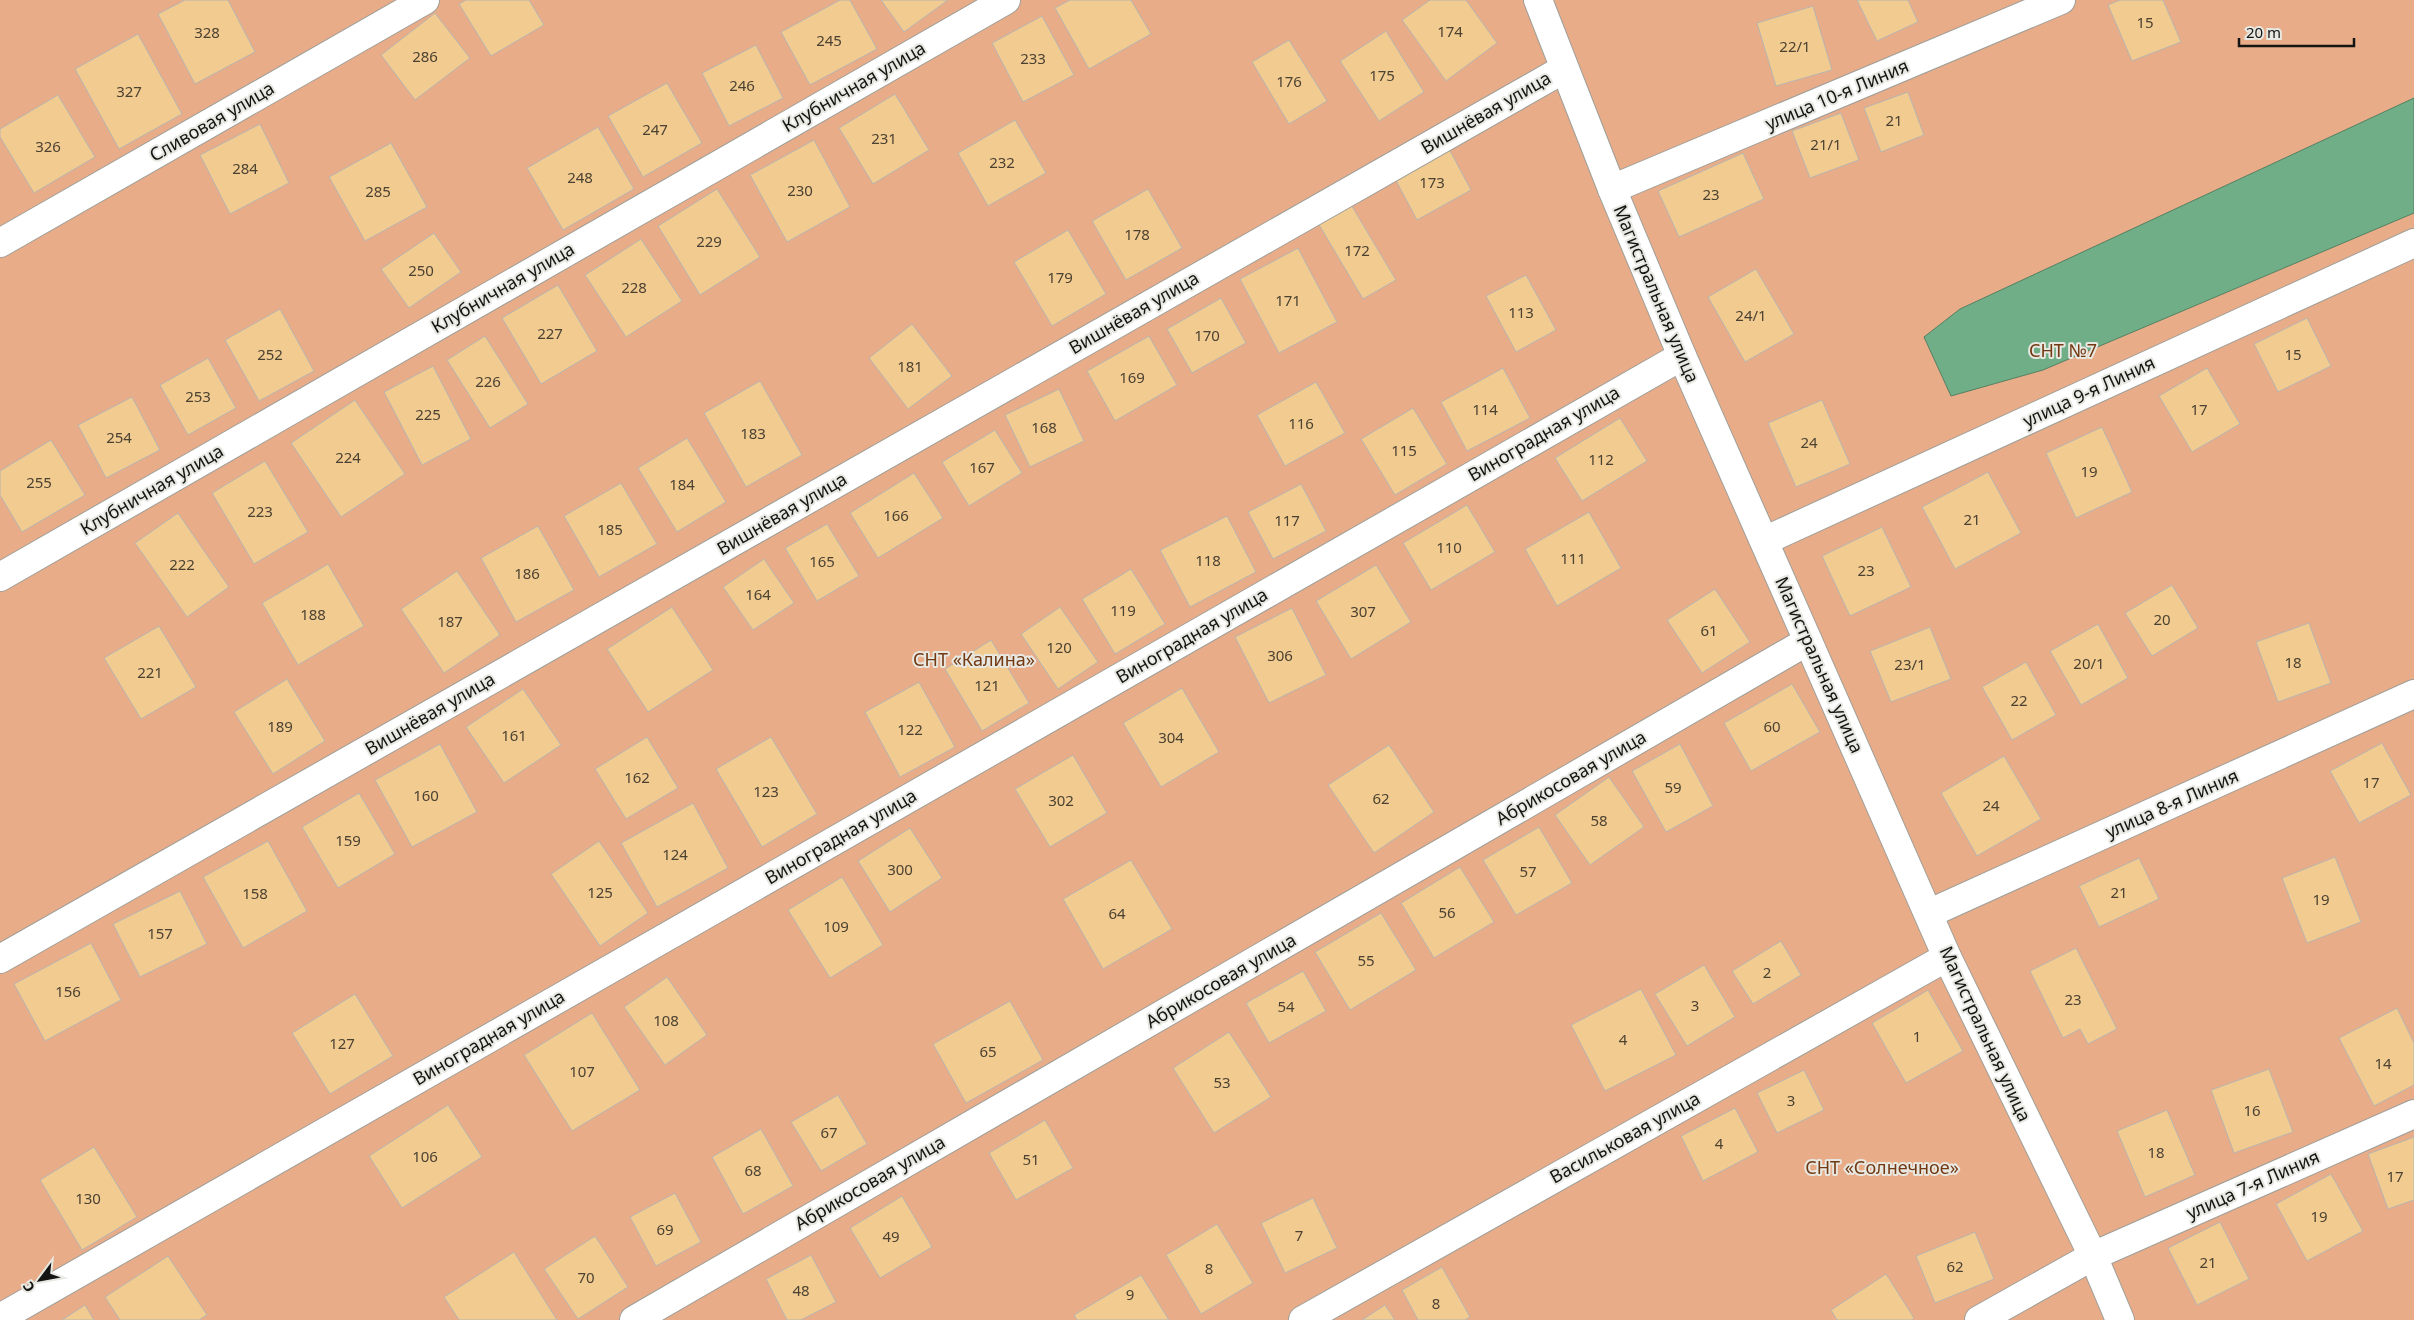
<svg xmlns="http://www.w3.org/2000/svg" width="2414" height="1320" font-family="'Noto Sans',sans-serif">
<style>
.green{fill:#e9ac89}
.water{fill:#6fae86;stroke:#548063}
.building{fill:#f2cb90;stroke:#b7b4af}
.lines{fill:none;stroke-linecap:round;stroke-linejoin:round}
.street-casing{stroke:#9f9f99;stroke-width:30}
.street{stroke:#fff;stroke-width:28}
.labels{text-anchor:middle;stroke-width:4;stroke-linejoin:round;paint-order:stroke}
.number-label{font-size:15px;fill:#4c4232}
.street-label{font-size:18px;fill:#141412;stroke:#e8e8e2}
.park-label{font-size:18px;fill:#723912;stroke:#e8e8e2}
</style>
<rect width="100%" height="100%" fill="#e8e8e2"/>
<rect class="green" x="0" y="0" width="2414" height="1320"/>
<path class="water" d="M 2414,98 L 2414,213 L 2043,370 L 1951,396 L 1924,337 L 1960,309 Z"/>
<g class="building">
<path d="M 185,0 L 228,0 L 255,52 L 195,84 L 158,14 Z"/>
<path d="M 466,0 L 529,0 L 544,25 L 491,56 L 459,4 Z"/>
<path d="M 840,0 L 850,0 L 877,49 L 810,85 L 781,32 Z"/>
<path d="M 881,0 L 948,0 L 904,32 Z"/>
<path d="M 1070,0 L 1131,0 L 1151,34 L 1089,69 L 1055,8 Z"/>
<path d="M 1430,0 L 1466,0 L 1497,43 L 1446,81 L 1402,20 Z"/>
<path d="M 1857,0 L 1908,0 L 1918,22 L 1877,41 Z"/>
<path d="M 2120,0 L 2163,0 L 2181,42 L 2132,61 L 2108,5 Z"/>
<path d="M 1813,6 L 1832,70 L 1776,86 L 1757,23 Z"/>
<path d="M 435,13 L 470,58 L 415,100 L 381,55 Z"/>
<path d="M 1042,16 L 1074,75 L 1023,102 L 992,43 Z"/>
<path d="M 1386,31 L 1424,92 L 1379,121 L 1340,61 Z"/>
<path d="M 138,34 L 182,114 L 119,149 L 75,69 Z"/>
<path d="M 1289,40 L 1327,101 L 1289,124 L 1252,62 Z"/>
<path d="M 756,45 L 783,98 L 729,126 L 702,73 Z"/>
<path d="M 667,83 L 702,143 L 643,177 L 608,116 Z"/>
<path d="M 1908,92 L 1924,135 L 1881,152 L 1864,108 Z"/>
<path d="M 895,94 L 929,150 L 873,184 L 839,128 Z"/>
<path d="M 58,95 L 95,157 L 34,193 L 0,137 L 0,129 Z"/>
<path d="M 1841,113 L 1859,160 L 1810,178 L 1792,131 Z"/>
<path d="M 1015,120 L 1046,173 L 988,206 L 958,153 Z"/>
<path d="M 260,124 L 289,183 L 230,214 L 200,155 Z"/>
<path d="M 598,127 L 634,189 L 563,230 L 527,168 Z"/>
<path d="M 814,140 L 850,207 L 787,242 L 750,175 Z"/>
<path d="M 391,143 L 427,207 L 365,241 L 329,177 Z"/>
<path d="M 1447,145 L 1471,190 L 1417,220 L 1393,175 Z"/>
<path d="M 1743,153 L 1764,199 L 1679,237 L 1658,191 Z"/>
<path d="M 717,189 L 760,257 L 700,295 L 658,226 Z"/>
<path d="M 1148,189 L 1182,248 L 1126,280 L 1092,221 Z"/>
<path d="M 1350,203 L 1396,280 L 1363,299 L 1318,223 Z"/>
<path d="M 1068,230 L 1106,294 L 1052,326 L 1014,262 Z"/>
<path d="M 434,233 L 461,272 L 409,308 L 381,269 Z"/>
<path d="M 641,239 L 682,301 L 626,337 L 585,275 Z"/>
<path d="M 1298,248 L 1337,322 L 1279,353 L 1240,279 Z"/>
<path d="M 1756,269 L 1794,334 L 1745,362 L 1708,297 Z"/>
<path d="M 1526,275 L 1556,330 L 1516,352 L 1486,296 Z"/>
<path d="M 558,285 L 597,351 L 541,384 L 502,318 Z"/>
<path d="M 1221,298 L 1246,343 L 1192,373 L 1167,329 Z"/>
<path d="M 280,309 L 314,371 L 259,401 L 225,340 Z"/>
<path d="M 2307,318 L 2331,366 L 2278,392 L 2254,344 Z"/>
<path d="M 912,324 L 952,376 L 908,409 L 869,358 Z"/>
<path d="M 485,336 L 528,404 L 490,428 L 447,360 Z"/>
<path d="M 1149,336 L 1177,385 L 1115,421 L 1087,371 Z"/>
<path d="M 208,358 L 236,408 L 188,435 L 160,385 Z"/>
<path d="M 433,366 L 471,439 L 422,465 L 384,392 Z"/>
<path d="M 1503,368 L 1530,418 L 1467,451 L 1441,402 Z"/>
<path d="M 2207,368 L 2240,424 L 2192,452 L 2159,396 Z"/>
<path d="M 760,381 L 802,455 L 746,487 L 704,413 Z"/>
<path d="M 1316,382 L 1345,433 L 1285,466 L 1257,415 Z"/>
<path d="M 1059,389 L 1084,441 L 1030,467 L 1005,415 Z"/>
<path d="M 132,397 L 160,450 L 106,478 L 78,425 Z"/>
<path d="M 355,400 L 405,474 L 341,517 L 291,443 Z"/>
<path d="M 1822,400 L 1850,464 L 1796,487 L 1768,423 Z"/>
<path d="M 1413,408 L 1447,464 L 1395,495 L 1361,439 Z"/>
<path d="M 1620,418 L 1647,461 L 1582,501 L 1555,458 Z"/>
<path d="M 2102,427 L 2132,492 L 2076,518 L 2046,453 Z"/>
<path d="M 995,430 L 1022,473 L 969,506 L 942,462 Z"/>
<path d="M 687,438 L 726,502 L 677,532 L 638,468 Z"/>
<path d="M 51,440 L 85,495 L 22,532 L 0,495 L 0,471 Z"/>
<path d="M 265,461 L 308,532 L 254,564 L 212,493 Z"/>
<path d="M 1988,472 L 2021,533 L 1955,569 L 1922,507 Z"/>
<path d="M 914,473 L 943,518 L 878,558 L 850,513 Z"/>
<path d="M 621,483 L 657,544 L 599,577 L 564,516 Z"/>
<path d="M 1301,484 L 1326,531 L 1273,559 L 1248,512 Z"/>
<path d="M 1467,505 L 1495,552 L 1431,590 L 1403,543 Z"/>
<path d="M 1589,512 L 1621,568 L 1557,606 L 1525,549 Z"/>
<path d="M 178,513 L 229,587 L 187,617 L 135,543 Z"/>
<path d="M 1227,516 L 1256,572 L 1190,607 L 1160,550 Z"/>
<path d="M 827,524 L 859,576 L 817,601 L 785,548 Z"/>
<path d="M 538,526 L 574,590 L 516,622 L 481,558 Z"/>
<path d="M 1882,527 L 1911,587 L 1850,616 L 1822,556 Z"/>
<path d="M 764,559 L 794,603 L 753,630 L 723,587 Z"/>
<path d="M 328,564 L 364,626 L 298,665 L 262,603 Z"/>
<path d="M 1376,565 L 1411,622 L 1351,659 L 1316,601 Z"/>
<path d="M 1131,569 L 1165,624 L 1115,654 L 1082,599 Z"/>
<path d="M 457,571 L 500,635 L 444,673 L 401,609 Z"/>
<path d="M 2172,585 L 2198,628 L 2152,656 L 2125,613 Z"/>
<path d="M 1715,589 L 1750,642 L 1702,673 L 1667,620 Z"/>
<path d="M 672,607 L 713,670 L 648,712 L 607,649 Z"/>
<path d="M 1060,607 L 1098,662 L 1058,689 L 1021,634 Z"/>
<path d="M 1292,608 L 1326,675 L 1269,703 L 1235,637 Z"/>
<path d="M 2309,623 L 2331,683 L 2278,702 L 2256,642 Z"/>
<path d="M 2098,624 L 2128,678 L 2081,705 L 2050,651 Z"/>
<path d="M 159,626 L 196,687 L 141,719 L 104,658 Z"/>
<path d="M 1930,627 L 1951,679 L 1891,702 L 1870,651 Z"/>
<path d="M 991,640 L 1029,703 L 982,731 L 945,669 Z"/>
<path d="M 2026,662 L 2056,715 L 2012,740 L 1982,687 Z"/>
<path d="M 287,679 L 325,741 L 273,774 L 234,712 Z"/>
<path d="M 919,682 L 955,747 L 900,777 L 865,712 Z"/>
<path d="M 1792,684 L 1820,732 L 1751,771 L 1724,723 Z"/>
<path d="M 1182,688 L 1219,752 L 1161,787 L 1123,723 Z"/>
<path d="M 523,689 L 561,745 L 504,783 L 466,727 Z"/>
<path d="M 647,737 L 678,788 L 626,819 L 595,769 Z"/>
<path d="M 771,737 L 817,814 L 762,847 L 716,769 Z"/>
<path d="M 2382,743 L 2411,795 L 2359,823 L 2330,771 Z"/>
<path d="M 440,744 L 477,812 L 412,847 L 375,780 Z"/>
<path d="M 1680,744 L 1713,806 L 1666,832 L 1632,771 Z"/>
<path d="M 1389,745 L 1434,812 L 1374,853 L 1328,785 Z"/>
<path d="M 1073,755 L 1107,813 L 1050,847 L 1015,789 Z"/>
<path d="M 2004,756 L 2041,819 L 1977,856 L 1941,793 Z"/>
<path d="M 1609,777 L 1644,827 L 1590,865 L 1555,815 Z"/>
<path d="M 359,793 L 395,854 L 338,888 L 302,827 Z"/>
<path d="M 693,803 L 728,868 L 657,907 L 621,843 Z"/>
<path d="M 1539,827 L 1572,883 L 1516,915 L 1483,860 Z"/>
<path d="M 910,828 L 942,878 L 890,912 L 858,861 Z"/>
<path d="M 268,841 L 307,911 L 243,948 L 203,877 Z"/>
<path d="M 599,841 L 648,913 L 600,946 L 551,874 Z"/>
<path d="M 2335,857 L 2361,922 L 2307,943 L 2282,878 Z"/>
<path d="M 2139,858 L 2159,899 L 2099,927 L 2079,886 Z"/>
<path d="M 1131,860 L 1172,929 L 1103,969 L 1063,899 Z"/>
<path d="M 1460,867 L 1494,922 L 1434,958 L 1401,903 Z"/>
<path d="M 842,877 L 883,945 L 830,978 L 788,910 Z"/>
<path d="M 180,891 L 207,944 L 140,977 L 113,924 Z"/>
<path d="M 1381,913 L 1416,970 L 1350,1010 L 1315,952 Z"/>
<path d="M 1781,941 L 1801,975 L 1753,1004 L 1732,971 Z"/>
<path d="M 91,943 L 121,1000 L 45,1041 L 14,984 Z"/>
<path d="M 2076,948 L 2117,1029 L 2088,1044 L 2080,1029 L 2063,1038 L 2030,971 Z"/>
<path d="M 1704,965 L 1735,1017 L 1687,1046 L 1655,994 Z"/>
<path d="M 1303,971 L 1326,1011 L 1269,1043 L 1246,1003 Z"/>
<path d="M 667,977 L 707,1035 L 665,1065 L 624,1007 Z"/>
<path d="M 1641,989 L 1676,1055 L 1605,1091 L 1571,1025 Z"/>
<path d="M 1928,990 L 1963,1051 L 1906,1083 L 1872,1023 Z"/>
<path d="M 355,994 L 393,1056 L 330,1094 L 292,1033 Z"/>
<path d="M 1010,1001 L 1043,1060 L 966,1103 L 933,1044 Z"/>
<path d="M 2397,1008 L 2414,1043 L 2414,1085 L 2374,1106 L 2339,1038 Z"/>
<path d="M 592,1013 L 640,1090 L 572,1131 L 524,1055 Z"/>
<path d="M 1229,1032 L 1271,1097 L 1214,1133 L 1173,1068 Z"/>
<path d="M 2269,1069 L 2293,1132 L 2234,1153 L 2211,1090 Z"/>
<path d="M 1804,1070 L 1824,1110 L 1777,1133 L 1757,1093 Z"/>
<path d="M 838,1095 L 867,1144 L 821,1171 L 791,1122 Z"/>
<path d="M 448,1105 L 482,1157 L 402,1208 L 369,1156 Z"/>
<path d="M 1735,1108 L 1758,1152 L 1703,1181 L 1681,1136 Z"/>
<path d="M 2167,1110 L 2195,1175 L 2145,1197 L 2117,1131 Z"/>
<path d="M 1045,1120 L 1073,1168 L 1016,1200 L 989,1153 Z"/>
<path d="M 761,1129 L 793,1186 L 743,1214 L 712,1157 Z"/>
<path d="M 2414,1137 L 2414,1200 L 2388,1209 L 2368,1154 Z"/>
<path d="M 94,1147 L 137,1217 L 82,1250 L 40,1180 Z"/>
<path d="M 2331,1174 L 2363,1231 L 2307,1261 L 2276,1204 Z"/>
<path d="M 675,1193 L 701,1242 L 656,1266 L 630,1217 Z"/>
<path d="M 902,1196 L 932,1247 L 880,1278 L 850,1228 Z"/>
<path d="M 1313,1198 L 1337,1248 L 1285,1273 L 1261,1223 Z"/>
<path d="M 2220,1222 L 2249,1279 L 2197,1305 L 2168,1248 Z"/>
<path d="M 1217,1224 L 1253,1283 L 1201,1314 L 1166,1255 Z"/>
<path d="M 1975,1232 L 1994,1279 L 1935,1303 L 1916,1256 Z"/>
<path d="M 595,1236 L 628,1287 L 578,1319 L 544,1269 Z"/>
<path d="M 514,1252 L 557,1320 L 459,1320 L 444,1297 Z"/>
<path d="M 811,1255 L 836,1302 L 801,1320 L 787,1320 L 766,1279 Z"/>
<path d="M 168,1256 L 207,1315 L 199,1320 L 120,1320 L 105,1297 Z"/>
<path d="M 1442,1267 L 1470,1317 L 1465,1320 L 1418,1320 L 1402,1290 Z"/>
<path d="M 1886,1274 L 1914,1318 L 1912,1320 L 1837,1320 L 1831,1310 Z"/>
<path d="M 1141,1275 L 1169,1320 L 1077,1320 L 1074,1315 Z"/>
<path d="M 85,1305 L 94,1320 L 62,1320 Z"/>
<path d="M 1385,1305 L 1395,1320 L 1362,1320 Z"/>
</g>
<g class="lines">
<defs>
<g id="street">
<path d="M 1538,0 L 1612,189 L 1682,356 L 1808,641 L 1947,957 L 2093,1256 L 2120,1320"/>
<path d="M 1612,189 L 2061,0"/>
<path d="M 0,243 L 425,0"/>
<path d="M 1764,541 L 2414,243"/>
<path d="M 0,577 L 1006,0"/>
<path d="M 1930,913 L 2414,694"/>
<path d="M 0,959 L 1564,69"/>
<path d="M 0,1318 L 1682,356"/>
<path d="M 634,1320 L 1808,641"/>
<path d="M 1303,1320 L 1947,957"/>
<path d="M 1979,1320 L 2093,1256 L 2414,1114"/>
</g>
</defs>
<use href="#street" class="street-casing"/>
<use href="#street" class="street"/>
</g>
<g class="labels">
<g class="number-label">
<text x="2145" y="28">15</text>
<text x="1450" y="37">174</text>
<text x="207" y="38">328</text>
<text x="829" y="46">245</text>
<text x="1795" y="52">22/1</text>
<text x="425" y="62">286</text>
<text x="1033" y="64">233</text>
<text x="1382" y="81">175</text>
<text x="1289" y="87">176</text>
<text x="742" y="91">246</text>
<text x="129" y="97">327</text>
<text x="1894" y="126">21</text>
<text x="655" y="135">247</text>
<text x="884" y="144">231</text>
<text x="1826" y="150">21/1</text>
<text x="48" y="152">326</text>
<text x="1002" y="168">232</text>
<text x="245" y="174">284</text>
<text x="580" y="183">248</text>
<text x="1432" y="188">173</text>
<text x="800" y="196">230</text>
<text x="378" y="197">285</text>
<text x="1711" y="200">23</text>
<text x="1137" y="240">178</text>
<text x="709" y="247">229</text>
<text x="1357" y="256">172</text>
<text x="421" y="276">250</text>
<text x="1060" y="283">179</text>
<text x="634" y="293">228</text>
<text x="1288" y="306">171</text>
<text x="1521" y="318">113</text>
<text x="1751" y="321">24/1</text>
<text x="550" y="339">227</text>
<text x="1207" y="341">170</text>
<text x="270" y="360">252</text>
<text x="2293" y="360">15</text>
<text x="910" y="372">181</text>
<text x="1132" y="383">169</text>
<text x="488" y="387">226</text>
<text x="198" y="402">253</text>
<text x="1485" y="415">114</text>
<text x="2199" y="415">17</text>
<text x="428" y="420">225</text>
<text x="1301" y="429">116</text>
<text x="1044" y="433">168</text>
<text x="753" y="439">183</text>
<text x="119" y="443">254</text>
<text x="1809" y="448">24</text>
<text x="1404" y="456">115</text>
<text x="348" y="463">224</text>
<text x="1601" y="465">112</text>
<text x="982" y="473">167</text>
<text x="2089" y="477">19</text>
<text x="39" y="488">255</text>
<text x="682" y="490">184</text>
<text x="260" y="517">223</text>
<text x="896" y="521">166</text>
<text x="1972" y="525">21</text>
<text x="1287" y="526">117</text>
<text x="610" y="535">185</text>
<text x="1449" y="553">110</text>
<text x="1573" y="564">111</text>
<text x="1208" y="566">118</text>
<text x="822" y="567">165</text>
<text x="182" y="570">222</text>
<text x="1866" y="576">23</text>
<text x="527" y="579">186</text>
<text x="758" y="600">164</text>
<text x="1123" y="616">119</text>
<text x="1363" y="617">307</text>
<text x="313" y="620">188</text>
<text x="2162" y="625">20</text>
<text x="450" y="627">187</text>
<text x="1709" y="636">61</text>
<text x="1059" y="653">120</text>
<text x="1280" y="661">306</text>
<text x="2293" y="668">18</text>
<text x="2089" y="669">20/1</text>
<text x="1910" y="670">23/1</text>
<text x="150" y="678">221</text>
<text x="987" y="691">121</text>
<text x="2019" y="706">22</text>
<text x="280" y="732">189</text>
<text x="1772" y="732">60</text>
<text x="910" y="735">122</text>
<text x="514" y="741">161</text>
<text x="1171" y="743">304</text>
<text x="637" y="783">162</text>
<text x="2371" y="788">17</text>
<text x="1673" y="793">59</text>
<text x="766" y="797">123</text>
<text x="426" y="801">160</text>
<text x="1381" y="804">62</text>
<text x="1061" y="806">302</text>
<text x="1991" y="811">24</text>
<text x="1599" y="826">58</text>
<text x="348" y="846">159</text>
<text x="675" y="860">124</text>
<text x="900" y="875">300</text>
<text x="1528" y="877">57</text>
<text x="600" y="898">125</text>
<text x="2119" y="898">21</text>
<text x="255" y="899">158</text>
<text x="2321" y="905">19</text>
<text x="1447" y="918">56</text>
<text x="1117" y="919">64</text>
<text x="836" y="932">109</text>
<text x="160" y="939">157</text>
<text x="1366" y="966">55</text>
<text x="1767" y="978">2</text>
<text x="68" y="997">156</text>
<text x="2073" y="1005">23</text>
<text x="1695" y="1011">3</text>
<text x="1286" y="1012">54</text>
<text x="666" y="1026">108</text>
<text x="1917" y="1042">1</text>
<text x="1623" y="1045">4</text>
<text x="342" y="1049">127</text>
<text x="988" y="1057">65</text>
<text x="2383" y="1069">14</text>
<text x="582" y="1077">107</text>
<text x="1222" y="1088">53</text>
<text x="1791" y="1106">3</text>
<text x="2252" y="1116">16</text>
<text x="829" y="1138">67</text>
<text x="1719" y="1149">4</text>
<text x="2156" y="1158">18</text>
<text x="425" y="1162">106</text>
<text x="1031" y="1165">51</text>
<text x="753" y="1176">68</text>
<text x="2395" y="1182">17</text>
<text x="88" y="1204">130</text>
<text x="2319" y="1222">19</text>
<text x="665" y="1235">69</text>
<text x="1299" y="1241">7</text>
<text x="891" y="1242">49</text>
<text x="2208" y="1268">21</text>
<text x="1955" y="1272">62</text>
<text x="1209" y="1274">8</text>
<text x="586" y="1283">70</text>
<text x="801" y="1296">48</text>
<text x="1130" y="1300">9</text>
<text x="1436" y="1309">8</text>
</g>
<g class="street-label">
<text transform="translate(854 87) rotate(-30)" y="6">Клубничная улица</text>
<text transform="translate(1837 95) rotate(-23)" y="6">улица 10-я Линия</text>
<text transform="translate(1486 113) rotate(-30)" y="6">Вишнёвая улица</text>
<text transform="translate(212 122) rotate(-30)" y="6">Сливовая улица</text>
<text transform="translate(503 288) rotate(-30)" y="6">Клубничная улица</text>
<text transform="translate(1656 294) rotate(67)" y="6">Магистральная улица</text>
<text transform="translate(1134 313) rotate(-30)" y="6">Вишнёвая улица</text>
<text transform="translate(2089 392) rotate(-25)" y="6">улица 9-я Линия</text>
<text transform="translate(1544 434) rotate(-30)" y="6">Виноградная улица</text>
<text transform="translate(152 490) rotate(-30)" y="6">Клубничная улица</text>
<text transform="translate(782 514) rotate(-30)" y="6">Вишнёвая улица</text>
<text transform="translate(1192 636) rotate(-30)" y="6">Виноградная улица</text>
<text transform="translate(1819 665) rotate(66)" y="6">Магистральная улица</text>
<text transform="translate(430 714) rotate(-30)" y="6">Вишнёвая улица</text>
<text transform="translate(1571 778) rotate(-30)" y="6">Абрикосовая улица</text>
<text transform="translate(2172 804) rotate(-24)" y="6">улица 8-я Линия</text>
<text transform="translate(841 837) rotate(-30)" y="6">Виноградная улица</text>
<text transform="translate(1221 981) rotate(-30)" y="6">Абрикосовая улица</text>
<text transform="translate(1985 1034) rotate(65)" y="6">Магистральная улица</text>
<text transform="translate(489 1038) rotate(-30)" y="6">Виноградная улица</text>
<text transform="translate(1625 1138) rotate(-29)" y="6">Васильковая улица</text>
<text transform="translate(870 1183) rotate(-30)" y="6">Абрикосовая улица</text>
<text transform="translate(2253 1185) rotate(-24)" y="6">улица 7-я Линия</text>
</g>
<g class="park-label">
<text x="2063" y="357">СНТ №7</text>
<text x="974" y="666">СНТ «Калина»</text>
<text x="1882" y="1174">СНТ «Солнечное»</text>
</g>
</g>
<g transform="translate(40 1280) rotate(238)" stroke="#e8e8e2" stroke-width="4" paint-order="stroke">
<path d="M0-4L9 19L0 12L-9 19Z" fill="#141412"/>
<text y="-8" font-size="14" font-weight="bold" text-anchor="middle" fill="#141412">С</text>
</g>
<path d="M2239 38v8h115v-8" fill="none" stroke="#141412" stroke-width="2.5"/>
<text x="2246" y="38" font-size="15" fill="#141412" stroke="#e8e8e2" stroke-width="4" paint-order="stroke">20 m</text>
</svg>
